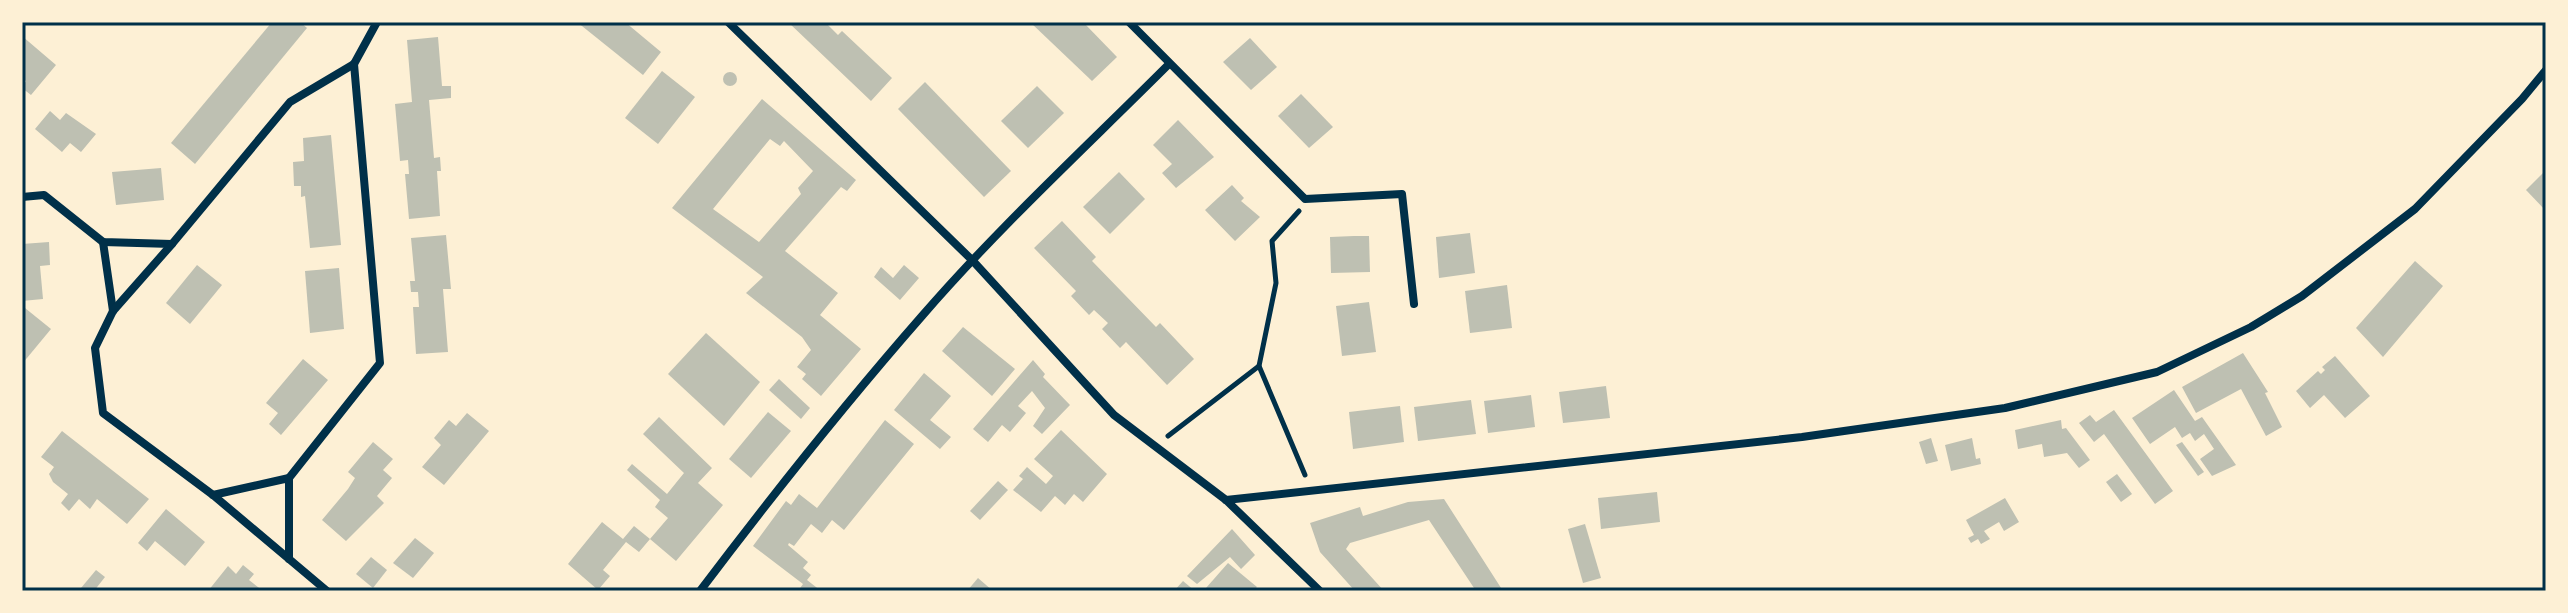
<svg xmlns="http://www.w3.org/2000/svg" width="2568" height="613" font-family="Cabin,sans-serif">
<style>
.building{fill:#bec0b2;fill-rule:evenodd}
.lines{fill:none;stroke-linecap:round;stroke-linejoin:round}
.path{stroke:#003049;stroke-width:5}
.minor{stroke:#003049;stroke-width:8}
.neatline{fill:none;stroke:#003049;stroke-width:3}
</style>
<rect width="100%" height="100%" fill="#fdf0d5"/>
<g class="building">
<path d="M 272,22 L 300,22 L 307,28 L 195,164 L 171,143 Z"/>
<path d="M 577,22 L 625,22 L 661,52 L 643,75 Z"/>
<path d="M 788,22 L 825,22 L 838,35 L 842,31 L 892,78 L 871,101 Z"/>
<path d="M 1030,22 L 1083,22 L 1117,57 L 1092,81 Z"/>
<path d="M 22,36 L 56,65 L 31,95 L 22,88 L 26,81 L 22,78 Z"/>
<path d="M 438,37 L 442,86 L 451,86 L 451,98 L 429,100 L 434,158 L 440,157 L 441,171 L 437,171 L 440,216 L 409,219 L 405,174 L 409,174 L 408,160 L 400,161 L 395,104 L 412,102 L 407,40 Z"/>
<path d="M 1250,38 L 1277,67 L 1251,90 L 1223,62 Z"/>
<path d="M 662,71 L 695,97 L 658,144 L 625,118 Z"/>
<circle cx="730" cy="79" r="7"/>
<path d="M 925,82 L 1011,171 L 984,197 L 898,109 Z"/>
<path d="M 1037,86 L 1064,113 L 1028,148 L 1001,121 Z"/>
<path d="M 1301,94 L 1333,127 L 1309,148 L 1278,116 Z"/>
<path d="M 762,99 L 856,180 L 847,191 L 841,187 L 785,251 L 838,293 L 820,315 L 861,349 L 821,396 L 802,379 L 806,374 L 797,367 L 811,350 L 802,337 L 746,293 L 763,277 L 672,208 ZM 770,139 L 780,146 L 784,141 L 813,171 L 798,188 L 801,194 L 759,242 L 713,209 Z"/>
<path d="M 50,111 L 60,120 L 66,113 L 96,134 L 81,152 L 70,143 L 62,152 L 35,129 Z"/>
<path d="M 1178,120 L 1214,157 L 1176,188 L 1162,173 L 1172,164 L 1153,145 Z"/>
<path d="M 331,135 L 341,245 L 310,248 L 305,196 L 301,197 L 301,186 L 294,186 L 293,162 L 304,161 L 303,138 Z"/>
<path d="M 161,168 L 164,200 L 116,205 L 112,172 Z"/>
<path d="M 2546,170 L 2546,211 L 2526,190 Z"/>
<path d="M 1119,172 L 1145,199 L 1110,234 L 1083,207 Z"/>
<path d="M 1232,185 L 1244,198 L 1241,201 L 1260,217 L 1235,241 L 1205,210 Z"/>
<path d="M 1062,221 L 1096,257 L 1092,261 L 1156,327 L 1160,323 L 1194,359 L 1167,385 L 1126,342 L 1120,348 L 1102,329 L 1108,323 L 1094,310 L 1089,315 L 1071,296 L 1076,291 L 1034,248 Z"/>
<path d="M 1470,233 L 1475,273 L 1439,278 L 1436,237 Z"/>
<path d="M 446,235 L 451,289 L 443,289 L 448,352 L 416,354 L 413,307 L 419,307 L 418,292 L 411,292 L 410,281 L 415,281 L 411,238 Z"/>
<path d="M 1354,236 L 1369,236 L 1370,272 L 1331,273 L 1330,237 Z"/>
<path d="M 49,242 L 50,265 L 40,266 L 43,299 L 22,301 L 22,244 Z"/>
<path d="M 2415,261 L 2443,286 L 2383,357 L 2356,328 Z"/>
<path d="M 197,265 L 222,285 L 190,324 L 166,303 Z"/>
<path d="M 904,265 L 919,278 L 900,300 L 874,277 L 881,267 L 893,278 Z"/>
<path d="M 339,268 L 344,329 L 310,333 L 305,271 Z"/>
<path d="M 1507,285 L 1512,328 L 1470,333 L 1465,291 Z"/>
<path d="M 1369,302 L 1376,352 L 1342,356 L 1336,306 Z"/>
<path d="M 25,308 L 51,329 L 22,364 L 22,312 Z"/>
<path d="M 963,327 L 1015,369 L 992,396 L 942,351 Z"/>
<path d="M 706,333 L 760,382 L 724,426 L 668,374 Z"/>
<path d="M 2243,353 L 2268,392 L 2265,393 L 2282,427 L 2266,436 L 2241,389 L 2196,413 L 2182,387 Z"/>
<path d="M 2335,356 L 2370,396 L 2345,418 L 2324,395 L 2310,408 L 2296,391 L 2318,371 L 2321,374 L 2325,370 L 2322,367 Z"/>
<path d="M 303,359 L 328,380 L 281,435 L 269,424 L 278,413 L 266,403 Z"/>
<path d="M 1033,360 L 1045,374 L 1043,377 L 1070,405 L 1042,434 L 1033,426 L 1045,408 L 1032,391 L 1018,406 L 1026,413 L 1010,432 L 1002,425 L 988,442 L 973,429 Z"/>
<path d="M 924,373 L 951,396 L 930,420 L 951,437 L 940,449 L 894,410 Z"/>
<path d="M 779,379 L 810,408 L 801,419 L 769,390 Z"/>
<path d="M 1606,386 L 1610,418 L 1563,423 L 1559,392 Z"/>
<path d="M 2174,390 L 2195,421 L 2202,417 L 2236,465 L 2212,476 L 2200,459 L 2214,449 L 2204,434 L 2195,441 L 2190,433 L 2182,438 L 2175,427 L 2150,444 L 2132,418 Z"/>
<path d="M 1531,395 L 1535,427 L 1488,433 L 1484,401 Z"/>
<path d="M 1471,400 L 1476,434 L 1418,441 L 1414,407 Z"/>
<path d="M 1400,406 L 1404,442 L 1353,449 L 1349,412 Z"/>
<path d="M 2114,410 L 2173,491 L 2155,504 L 2104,434 L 2094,442 L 2079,423 L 2090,415 L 2096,422 Z"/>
<path d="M 768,412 L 791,431 L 751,478 L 729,459 Z"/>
<path d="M 467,413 L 489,431 L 444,485 L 422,467 L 441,445 L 434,438 L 449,420 L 456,426 Z"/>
<path d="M 659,417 L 712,468 L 698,483 L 723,505 L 676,561 L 650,539 L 639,552 L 626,542 L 603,570 L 610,576 L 598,590 L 568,564 L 602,522 L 623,539 L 634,526 L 650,539 L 668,518 L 655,507 L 660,500 L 627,470 L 632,464 L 667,494 L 684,473 L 643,434 Z"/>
<path d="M 885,420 L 914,444 L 844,530 L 832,520 L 822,533 L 811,524 L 794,546 L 789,543 L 788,545 L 808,562 L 803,568 L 811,575 L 807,580 L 821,591 L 798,591 L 803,584 L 753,546 L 786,501 L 791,505 L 799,494 L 817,508 Z"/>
<path d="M 2061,420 L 2062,429 L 2066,428 L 2090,460 L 2079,468 L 2067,453 L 2044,457 L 2042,444 L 2018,449 L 2015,430 Z"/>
<path d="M 1061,430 L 1107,474 L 1083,502 L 1074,494 L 1065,505 L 1055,496 L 1041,512 L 1013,490 L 1023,479 L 1019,476 L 1027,467 L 1046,484 L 1053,476 L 1034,459 Z"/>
<path d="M 62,431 L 149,499 L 127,524 L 97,499 L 90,509 L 79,499 L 69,511 L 61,503 L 68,494 L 53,482 L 49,474 L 54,467 L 41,457 Z"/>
<path d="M 1931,438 L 1938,461 L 1926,464 L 1919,442 Z"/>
<path d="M 1972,438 L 1976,459 L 1980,458 L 1981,464 L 1951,471 L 1945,445 Z"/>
<path d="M 373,442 L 393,459 L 383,470 L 392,478 L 377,496 L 384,503 L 346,541 L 322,520 L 348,489 L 355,478 L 348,472 Z"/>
<path d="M 2182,442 L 2204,472 L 2198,476 L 2176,445 Z"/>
<path d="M 2117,474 L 2132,494 L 2121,502 L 2106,482 Z"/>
<path d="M 998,481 L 1008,490 L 980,520 L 970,511 Z"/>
<path d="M 1657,492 L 1660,522 L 1601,529 L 1598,498 Z"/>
<path d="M 2005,498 L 2019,522 L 2004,531 L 1999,522 L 1984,531 L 1990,539 L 1981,544 L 1978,539 L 1971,543 L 1968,538 L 1974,535 L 1966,520 Z"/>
<path d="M 1444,499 L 1503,591 L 1476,591 L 1429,520 L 1350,543 L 1346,549 L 1384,591 L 1355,591 L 1320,552 L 1310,523 L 1360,507 L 1363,516 L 1408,502 Z"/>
<path d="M 166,509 L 205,542 L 185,566 L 155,541 L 147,551 L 138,543 Z"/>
<path d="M 1585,524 L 1601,578 L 1583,583 L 1568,529 Z"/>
<path d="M 1232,529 L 1255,555 L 1241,569 L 1230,557 L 1197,584 L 1187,576 Z"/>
<path d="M 415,538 L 434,553 L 413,578 L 393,563 Z"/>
<path d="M 371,557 L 387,570 L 373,588 L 356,574 Z"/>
<path d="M 1228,563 L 1257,587 L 1253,591 L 1210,591 L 1206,588 Z"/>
<path d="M 243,565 L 254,574 L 249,580 L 263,591 L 208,591 L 228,566 L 236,574 Z"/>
<path d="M 96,570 L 105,577 L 94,591 L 84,591 L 81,588 Z"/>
<path d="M 978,578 L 993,591 L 967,591 Z"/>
<path d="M 1183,581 L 1195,591 L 1174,591 Z"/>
</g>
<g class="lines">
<g class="path">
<path d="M 1299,211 L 1272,241 L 1276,283 L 1259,366 L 1305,475"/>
<path d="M 1168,436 L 1259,366"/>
</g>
<g class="minor">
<path d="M 728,22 L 973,261 L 1114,415 L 1226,500 L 1320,591"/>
<path d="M 1129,22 L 1305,199 L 1402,194 L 1414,304"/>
<path d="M 22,197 L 44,195 L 103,242 L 172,244 L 290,102 L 354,64 L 377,22"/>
<path d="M 103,242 L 113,311"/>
<path d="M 172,244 L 113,311 L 95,348 L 103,413 L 213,495 L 327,591"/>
<path d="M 289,478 L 380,363 L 354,64"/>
<path d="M 213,495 L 289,478 L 289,559"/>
<path d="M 1226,500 L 1802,437 L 2005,408 L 2157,372 L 2251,327 L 2302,296 L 2415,209 L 2522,99 L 2546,70"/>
<path d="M 700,591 C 771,497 844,405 922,316 C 999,227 1086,147 1169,64"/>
</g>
</g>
<rect width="2568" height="613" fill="none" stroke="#fdf0d5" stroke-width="48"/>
<rect x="24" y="24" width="2520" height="565" class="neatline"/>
</svg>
